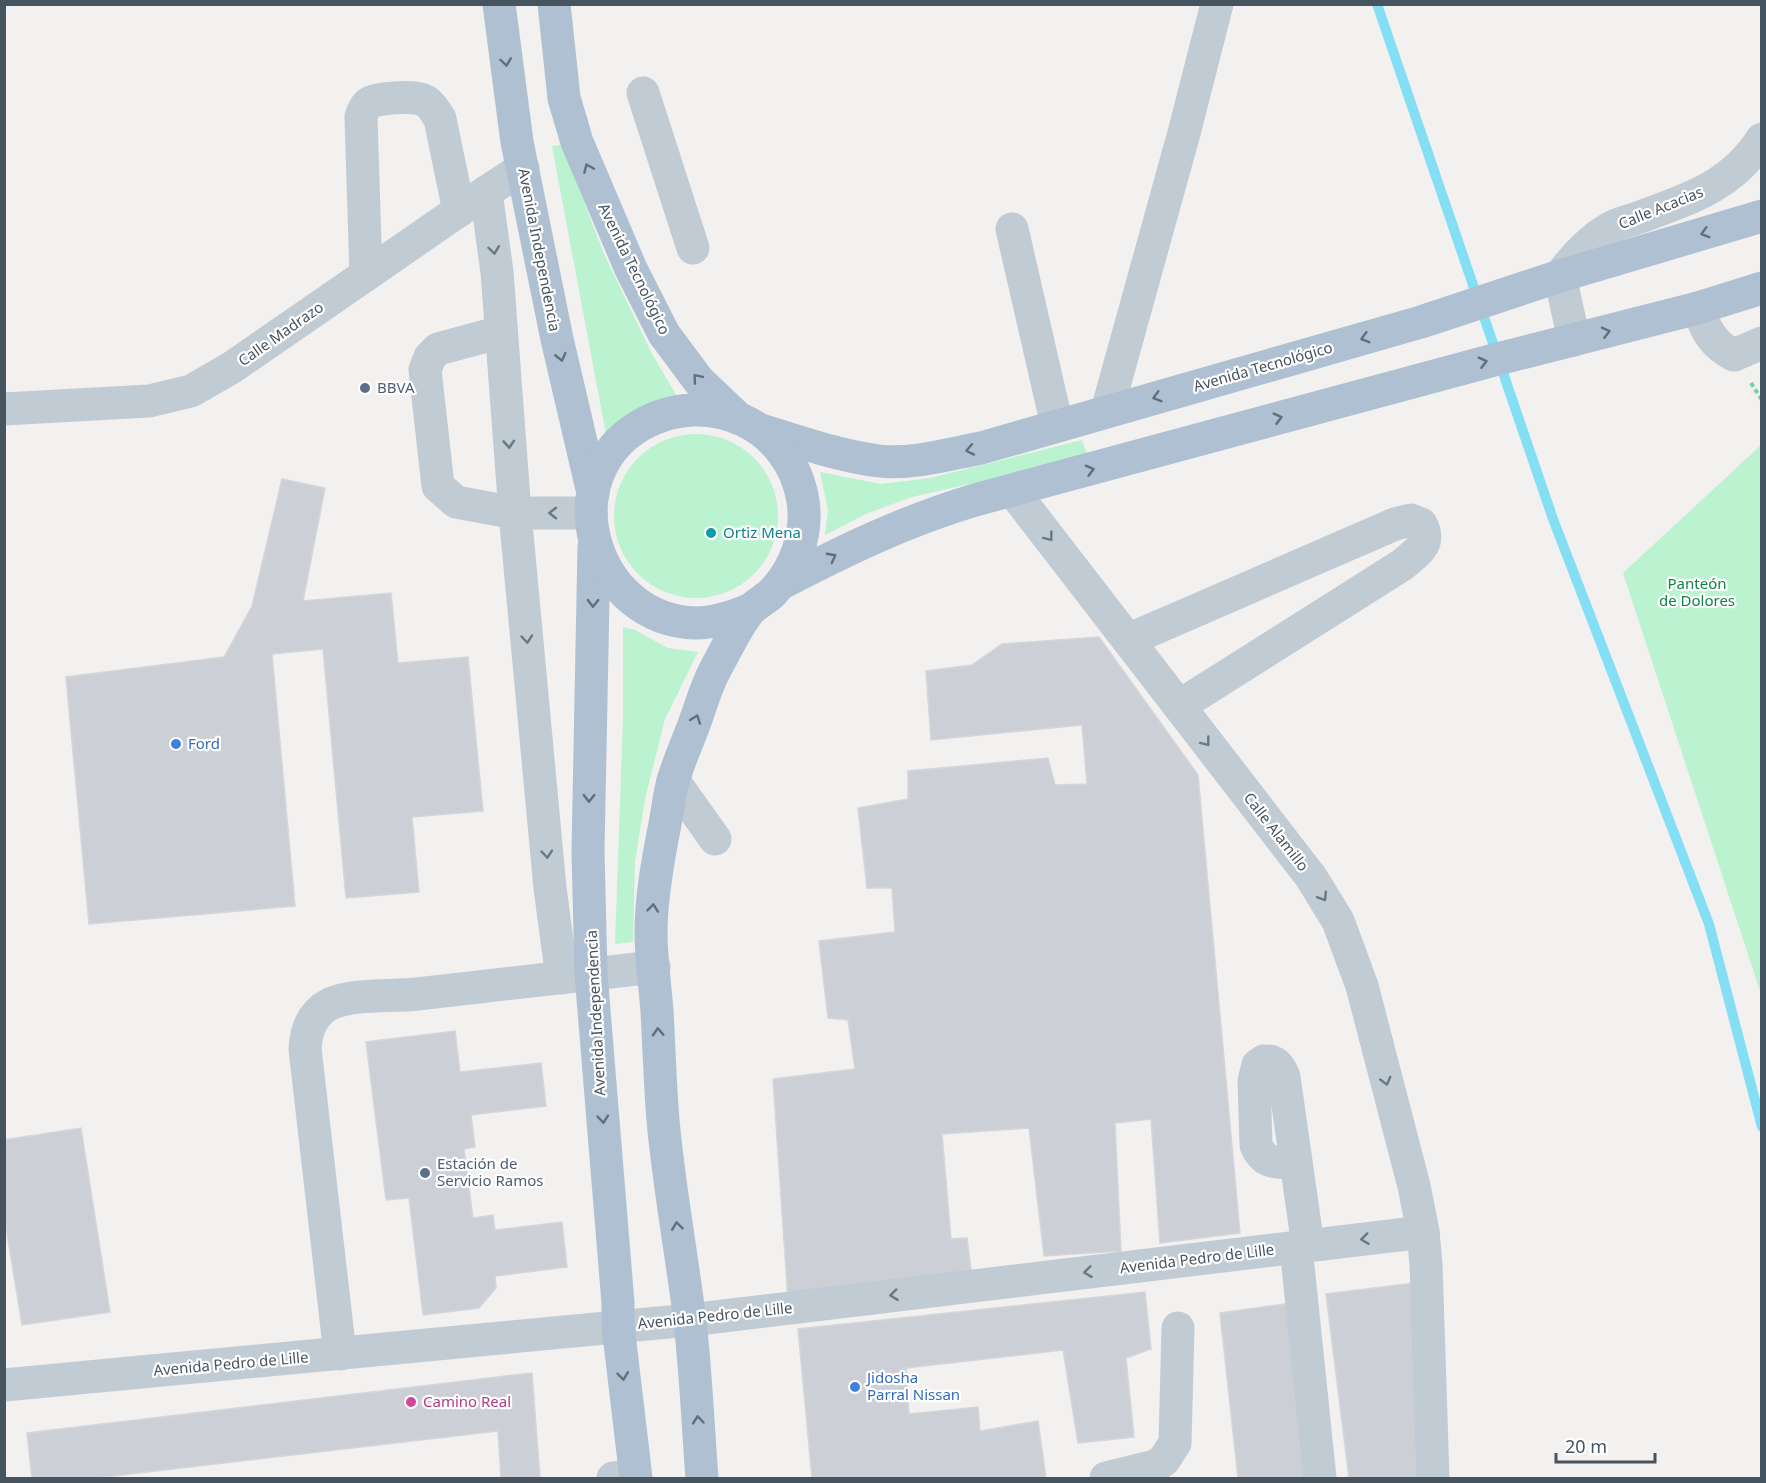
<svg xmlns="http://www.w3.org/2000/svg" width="1766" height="1483" font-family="'Noto Sans',sans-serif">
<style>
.green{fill:#bbf3d0}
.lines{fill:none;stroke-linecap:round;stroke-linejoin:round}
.stream{stroke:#85dff4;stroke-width:10}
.building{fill:#cccfd6;stroke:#d4d6dc;stroke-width:1.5}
.path{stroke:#70d5a1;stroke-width:4;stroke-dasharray:4.5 3;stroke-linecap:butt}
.minor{stroke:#c0cbd3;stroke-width:33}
.major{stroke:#aec0d1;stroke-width:33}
.oneway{stroke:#606f7c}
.oneway2{stroke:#6b7882}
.service-dot{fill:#5c6f8a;stroke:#fff;stroke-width:2}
.culture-dot{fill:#0f9aa8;stroke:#fff;stroke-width:2}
.shop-dot{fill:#3f7fe0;stroke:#fff;stroke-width:2}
.hotel-dot{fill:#d1479c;stroke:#fff;stroke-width:2}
.labels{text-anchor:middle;stroke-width:4.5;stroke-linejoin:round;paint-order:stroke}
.street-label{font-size:15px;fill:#465460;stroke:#fff}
.service-label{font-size:15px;fill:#4e5e75;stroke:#fff;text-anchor:start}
.culture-label{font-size:15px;fill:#0d838f;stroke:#fff;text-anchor:start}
.park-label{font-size:15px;fill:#0f8347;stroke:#fff}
.shop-label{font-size:15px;fill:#366cbe;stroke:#fff;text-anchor:start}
.hotel-label{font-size:15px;fill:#b23c85;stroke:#fff;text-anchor:start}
</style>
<rect width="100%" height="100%" fill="#f3f0f0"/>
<g class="green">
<path d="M 562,145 L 604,254 L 651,352 L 685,410 L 608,445 L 552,146 Z"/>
<circle cx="696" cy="516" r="82"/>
<path d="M 1082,440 L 1088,457 L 912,497 L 866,514 L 825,535 L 828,510 L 820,472 L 881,484 L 930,478 Z"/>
<path d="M 1761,445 L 1761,994 L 1623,573 Z"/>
<path d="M 623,627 L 635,630 L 668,648 L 698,652 L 665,719 L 645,799 L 635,862 L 633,942 L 615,944 L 623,717 Z"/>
</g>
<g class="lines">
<path class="stream" d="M 1377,4 L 1553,519 L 1709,924 L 1762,1127"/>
</g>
<g class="building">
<path d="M 282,479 L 325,488 L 303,601 L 391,593 L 398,663 L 468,657 L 483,811 L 412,817 L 419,892 L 346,898 L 323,649 L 272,654 L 295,906 L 89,924 L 66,677 L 224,657 L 252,606 Z"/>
<path d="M 1099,637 L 1198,775 L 1240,1233 L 1160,1243 L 1151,1119 L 1115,1123 L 1121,1251 L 1044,1256 L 1029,1128 L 942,1134 L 951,1239 L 967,1238 L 972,1277 L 788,1300 L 773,1079 L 855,1069 L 848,1020 L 828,1018 L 819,941 L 895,932 L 892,888 L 867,888 L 858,808 L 908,799 L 908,771 L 1048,758 L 1055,785 L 1087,784 L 1082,725 L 931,740 L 926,671 L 972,665 L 1002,644 Z"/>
<path d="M 455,1031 L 460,1072 L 541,1063 L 546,1106 L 471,1115 L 475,1147 L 464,1149 L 473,1218 L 493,1215 L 495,1230 L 562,1222 L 567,1267 L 495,1276 L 496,1288 L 479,1308 L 423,1315 L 409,1198 L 386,1200 L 366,1042 Z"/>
<path d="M 81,1128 L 110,1312 L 22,1325 L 4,1215 L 4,1140 Z"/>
<path d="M 1414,1283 L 1417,1478 L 1349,1478 L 1326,1294 Z"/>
<path d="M 1145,1292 L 1151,1349 L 1126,1358 L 1134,1437 L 1078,1443 L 1063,1350 L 906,1368 L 909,1414 L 978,1407 L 980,1431 L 1038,1421 L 1046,1478 L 812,1478 L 798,1329 Z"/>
<path d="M 1292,1303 L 1308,1478 L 1238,1478 L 1220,1313 Z"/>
<path d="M 532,1373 L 540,1478 L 501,1478 L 498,1431 L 96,1478 L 32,1478 L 27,1433 Z"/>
</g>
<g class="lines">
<path class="path" d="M 1751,383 L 1762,400"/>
<g class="minor">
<path d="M 643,93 L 693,248"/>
<path d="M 486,192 L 497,272 L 515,513 L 550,888 L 562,978"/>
<path d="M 1012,229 L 1057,425"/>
<path d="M 366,275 L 361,117 C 363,111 365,105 371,102 C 380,98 410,96 420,99 C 430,101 435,111 440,119 L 459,211"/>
<path d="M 1698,308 C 1705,329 1713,345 1734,355 L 1762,343"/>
<path d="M 501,332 L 438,349 L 430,357 L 425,370 L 438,486 L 456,502 L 515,513 L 591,513"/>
<path d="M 1574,340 L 1560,276 C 1574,257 1589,240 1610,228 C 1619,223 1630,221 1640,217 C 1689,199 1732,186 1762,139"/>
<path d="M 4,409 L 149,401 L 191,391 L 231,368 L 486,192 L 523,168"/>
<path d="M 1107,411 L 1184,133 L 1217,4"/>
<path d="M 1013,491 L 1311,877 L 1338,921 L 1362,986 L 1414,1186 L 1423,1232 L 1426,1264 L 1433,1478"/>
<path d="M 1128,640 L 1395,524 L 1411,520 L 1421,524 C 1432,545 1417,552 1402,565 L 1179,706"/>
<path d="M 673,780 L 715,839"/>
<path d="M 1296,1163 C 1277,1162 1264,1165 1256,1145 L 1254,1081 L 1258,1065 L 1264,1061 C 1275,1060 1280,1066 1284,1077 L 1308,1246"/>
<path d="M 1296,1247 L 1320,1478"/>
<path d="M 340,1354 L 305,1049 C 306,1031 312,1013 330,1004 C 356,993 389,997 417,994 C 496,985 575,976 654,967"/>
<path d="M 4,1385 L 690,1320 L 1423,1232"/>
<path d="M 613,1478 L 635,1476"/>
<path d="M 1106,1478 L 1155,1466 L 1164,1460 L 1175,1443 L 1178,1328"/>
</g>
<g class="major">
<path d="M 499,4 L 517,142 L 557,339 L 593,493"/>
<path d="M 554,4 L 564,98 L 577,142 L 631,269 L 664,334 L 699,381 L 738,418"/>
<path d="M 761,430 C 800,442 839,456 879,461 C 912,465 949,454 981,448 L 1421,322 L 1560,276 L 1762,216"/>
<path d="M 594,547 L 588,851 L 591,974 L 618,1303 L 618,1326 L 636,1478"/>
<path d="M 780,584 C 845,550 905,521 975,500 L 1494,360 L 1698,308 L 1762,288"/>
<path d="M 702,1478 C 698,1427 696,1374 690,1322 C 682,1255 669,1188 663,1120 C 660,1084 659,1047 657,1011 C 655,985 651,958 651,933 C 651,897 658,859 665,824 C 668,809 669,793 674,778 C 680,758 689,739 696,719 C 702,702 707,684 716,668 C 726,650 735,630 747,614 C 753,605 763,601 771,594 C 795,570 808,535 803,501 C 791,424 707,387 641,425 C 550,478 593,621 696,623 C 715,623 732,617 749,610"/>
</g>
</g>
<defs><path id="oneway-chevron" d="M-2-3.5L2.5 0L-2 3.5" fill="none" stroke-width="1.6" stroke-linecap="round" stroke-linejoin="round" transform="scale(1.5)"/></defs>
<g class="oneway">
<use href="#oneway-chevron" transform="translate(506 62) rotate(82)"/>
<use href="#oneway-chevron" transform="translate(588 168) rotate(-113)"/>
<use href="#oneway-chevron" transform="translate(1705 233) rotate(164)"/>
<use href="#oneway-chevron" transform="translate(1606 332) rotate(-14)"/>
<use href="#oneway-chevron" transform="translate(1365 338) rotate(164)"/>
<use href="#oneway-chevron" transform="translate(561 357) rotate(77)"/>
<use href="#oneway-chevron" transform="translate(1483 362) rotate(-15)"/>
<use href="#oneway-chevron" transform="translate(697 378) rotate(-130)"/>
<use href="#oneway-chevron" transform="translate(1157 397) rotate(164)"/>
<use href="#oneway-chevron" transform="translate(1278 418) rotate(-15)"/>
<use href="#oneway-chevron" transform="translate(970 450) rotate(169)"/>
<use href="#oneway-chevron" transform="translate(1090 470) rotate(-15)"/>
<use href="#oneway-chevron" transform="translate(832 557) rotate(-28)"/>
<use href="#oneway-chevron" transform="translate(593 603) rotate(91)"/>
<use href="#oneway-chevron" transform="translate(696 719) rotate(-70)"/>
<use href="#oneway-chevron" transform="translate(589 798) rotate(91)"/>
<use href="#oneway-chevron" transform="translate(653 908) rotate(-84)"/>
<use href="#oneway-chevron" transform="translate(658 1032) rotate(-93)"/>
<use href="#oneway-chevron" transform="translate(603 1119) rotate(85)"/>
<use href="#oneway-chevron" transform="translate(677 1226) rotate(-97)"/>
<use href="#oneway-chevron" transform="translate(623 1376) rotate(83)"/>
<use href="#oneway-chevron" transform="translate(698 1420) rotate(-95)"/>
</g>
<g class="oneway2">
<use href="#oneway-chevron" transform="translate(494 250) rotate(82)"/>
<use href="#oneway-chevron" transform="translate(509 444) rotate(86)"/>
<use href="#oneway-chevron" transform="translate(553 513) rotate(-180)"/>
<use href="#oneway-chevron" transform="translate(1049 537) rotate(52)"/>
<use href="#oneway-chevron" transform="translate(527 639) rotate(85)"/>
<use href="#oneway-chevron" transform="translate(1206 742) rotate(52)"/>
<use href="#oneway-chevron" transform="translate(547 854) rotate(85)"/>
<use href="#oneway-chevron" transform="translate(1323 897) rotate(58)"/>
<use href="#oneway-chevron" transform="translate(1386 1081) rotate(75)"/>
<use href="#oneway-chevron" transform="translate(1365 1239) rotate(173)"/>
<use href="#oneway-chevron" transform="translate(1088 1272) rotate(173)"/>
<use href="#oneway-chevron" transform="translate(894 1295) rotate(173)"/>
</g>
<g class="service-dot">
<circle cx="365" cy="388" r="6"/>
<circle cx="425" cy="1173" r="6"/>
</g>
<circle class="culture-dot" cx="711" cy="533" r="6"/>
<g class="shop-dot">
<circle cx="176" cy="744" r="6"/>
<circle cx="855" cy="1387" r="6"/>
</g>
<circle class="hotel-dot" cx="411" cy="1402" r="6"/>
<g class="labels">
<g class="street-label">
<text transform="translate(1661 208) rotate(-22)" y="5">Calle Acacias</text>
<text transform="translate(539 250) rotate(79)" y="5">Avenida Independencia</text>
<text transform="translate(634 269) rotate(64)" y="5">Avenida Tecnológico</text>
<text transform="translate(281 334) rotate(-35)" y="5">Calle Madrazo</text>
<text transform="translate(1263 367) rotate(-16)" y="5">Avenida Tecnológico</text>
<text transform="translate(1276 832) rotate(52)" y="5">Calle Alamillo</text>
<text transform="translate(596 1013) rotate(-93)" y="5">Avenida Independencia</text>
<text transform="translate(1197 1259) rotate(-7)" y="5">Avenida Pedro de Lille</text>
<text transform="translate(715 1316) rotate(-6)" y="5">Avenida Pedro de Lille</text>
<text transform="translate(231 1364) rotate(-5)" y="5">Avenida Pedro de Lille</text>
</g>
<g class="service-label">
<text x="377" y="393">BBVA</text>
<text x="437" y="1169">Estación de<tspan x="437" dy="17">Servicio Ramos</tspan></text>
</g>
<g class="culture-label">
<text x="723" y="538">Ortiz Mena</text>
</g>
<g class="park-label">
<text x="1697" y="589">Panteón<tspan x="1697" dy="17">de Dolores</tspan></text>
</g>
<g class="shop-label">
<text x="188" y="749">Ford</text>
<text x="867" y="1383">Jidosha<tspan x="867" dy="17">Parral Nissan</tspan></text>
</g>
<g class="hotel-label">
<text x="423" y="1407">Camino Real</text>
</g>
</g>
<rect width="1766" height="1483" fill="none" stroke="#465460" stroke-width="12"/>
<path d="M1556 1453v9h99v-9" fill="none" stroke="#465460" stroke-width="3"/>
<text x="1565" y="1453" font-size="18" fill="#465460" stroke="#ffffff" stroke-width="4.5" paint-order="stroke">20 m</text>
</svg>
